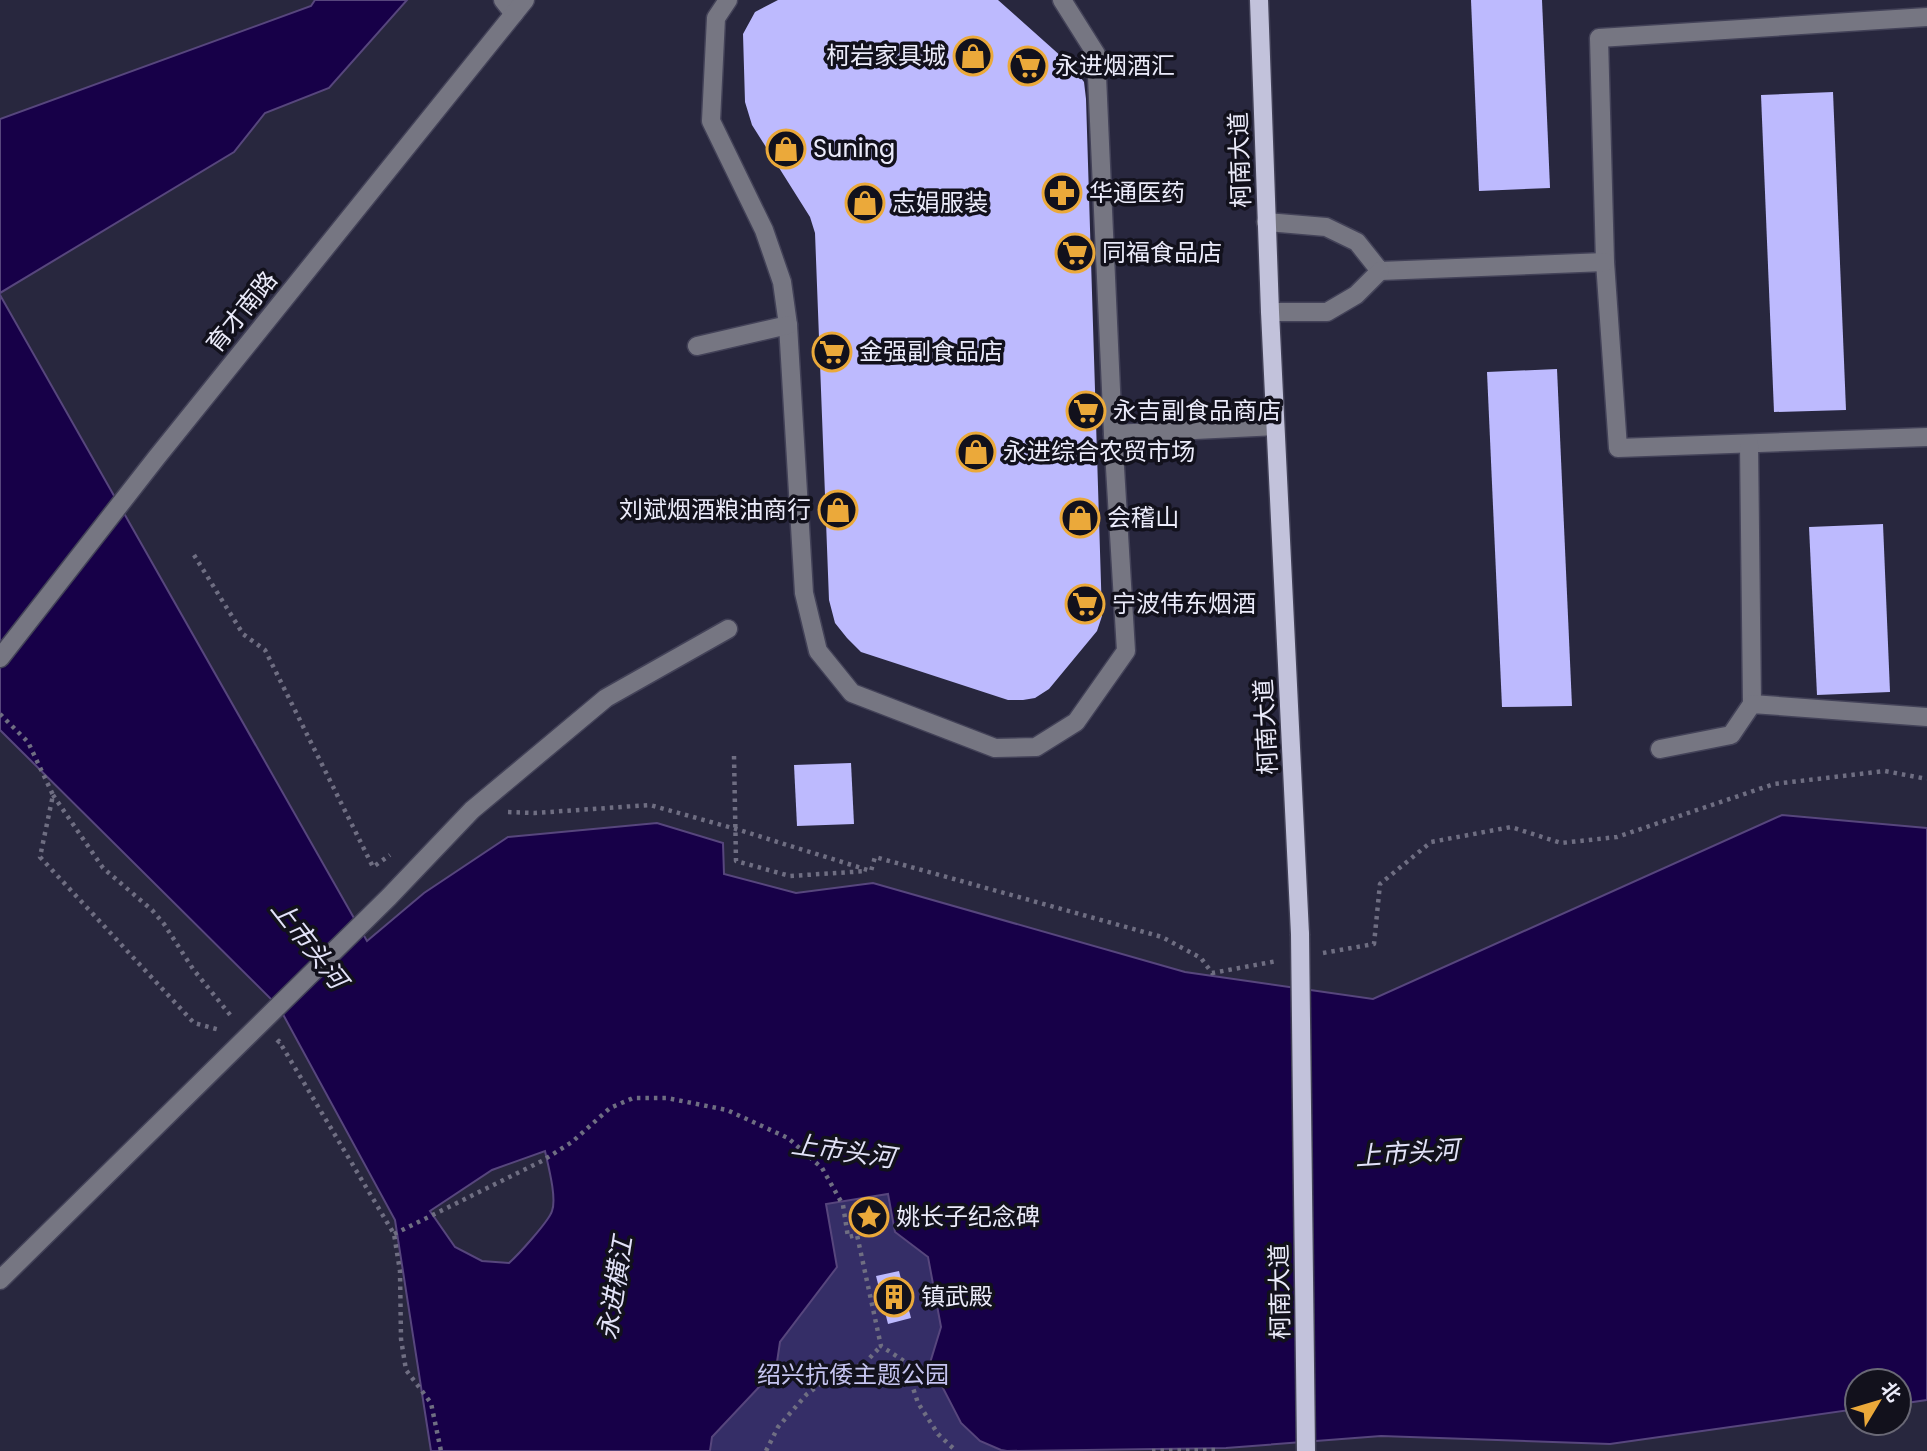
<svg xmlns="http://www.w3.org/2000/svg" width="1927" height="1451" font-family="Poppins,'Noto Sans SC',sans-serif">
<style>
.green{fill:#352e67}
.water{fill:#170048;stroke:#57467d;stroke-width:2;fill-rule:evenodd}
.building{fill:#bdbafe}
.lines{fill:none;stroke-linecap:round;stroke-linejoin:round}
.minor-casing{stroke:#434258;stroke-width:21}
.major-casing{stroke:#434258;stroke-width:21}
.path{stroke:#6f6e82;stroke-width:4.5;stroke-dasharray:3.5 5;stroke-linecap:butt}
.minor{stroke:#767682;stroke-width:18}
.major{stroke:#c2c2db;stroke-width:18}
.major-bridge-casing{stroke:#434258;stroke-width:21;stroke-linecap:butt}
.major-bridge{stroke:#c2c2db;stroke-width:18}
.labels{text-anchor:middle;stroke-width:7;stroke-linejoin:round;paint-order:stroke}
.poi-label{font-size:24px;fill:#ebebfa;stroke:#12111c;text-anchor:start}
.street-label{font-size:24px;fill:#ebebfa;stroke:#12111c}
.park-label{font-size:24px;fill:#c5c4ef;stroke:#12111c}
.water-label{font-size:26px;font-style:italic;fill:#e2e2f8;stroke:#12111c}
</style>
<rect width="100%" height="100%" fill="#28273e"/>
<path class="green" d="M 888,1194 L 895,1232 L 928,1257 L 941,1327 L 930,1363 L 961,1423 L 1001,1450 L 1007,1451 L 711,1451 L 712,1437 L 776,1369 L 780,1342 L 837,1267 L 826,1204 Z"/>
<g class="water">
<path d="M 315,0 L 407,0 L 329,88 L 265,113 L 234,152 L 0,293 L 0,119 L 311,6 Z"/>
<path d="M 0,295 L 367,941 L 424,893 L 508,837 L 657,823 L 723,843 L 724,874 L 796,893 L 873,883 L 1185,972 L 1373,999 L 1782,815 L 1927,828 L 1927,1400 L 1899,1404 L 1899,1381 L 1857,1381 L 1857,1409 L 1610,1444 L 1381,1436 L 1226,1448 L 1007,1451 L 1001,1450 L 980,1441 L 961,1423 L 930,1363 L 941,1327 L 928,1257 L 895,1232 L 888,1194 L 826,1204 L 837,1267 L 780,1342 L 776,1369 L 712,1437 L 710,1451 L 431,1451 L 395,1220 L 279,1007 L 0,730 ZM 545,1151 C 548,1165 557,1198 552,1211 C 549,1221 518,1255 509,1263 L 482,1261 L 455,1247 L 430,1211 L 492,1170 Z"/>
</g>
<g class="building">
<path d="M 778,0 L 998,0 L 1072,66 L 1084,82 L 1086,99 L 1102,616 L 1097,631 L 1049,689 L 1035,698 L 1023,700 L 1008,700 L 861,652 L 847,638 L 835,623 L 829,600 L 815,233 L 810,217 L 752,125 L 745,102 L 743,34 L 755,12 Z"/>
<path d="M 1471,0 L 1542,0 L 1550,188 L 1479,191 Z"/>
<path d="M 1833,92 L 1846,410 L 1774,412 L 1761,95 Z"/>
<path d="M 1557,369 L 1572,706 L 1502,707 L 1487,372 Z"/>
<path d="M 1883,524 L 1890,692 L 1817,695 L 1809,527 Z"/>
<path d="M 851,763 L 854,824 L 797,826 L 794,765 Z"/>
<path d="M 899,1271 L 911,1318 L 888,1324 L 876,1276 Z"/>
</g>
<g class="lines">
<defs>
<g id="minor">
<path d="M 503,0 L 514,14"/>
<path d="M 728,0 L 716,18 L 711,121 L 764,230 L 782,282 L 788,325 L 804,593 L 818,651 L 852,693 L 995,748 L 1036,747 L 1076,722 L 1126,651 L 1113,434 L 1096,54 L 1062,0"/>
<path d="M 1927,17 L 1599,38 L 1605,262 L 1618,448 L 1927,437"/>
<path d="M 1266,222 L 1326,227 L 1357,242 L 1380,271 L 1605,262"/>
<path d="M 1270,312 L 1327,312 L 1356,295 L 1380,271"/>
<path d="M 697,346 L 788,325"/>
<path d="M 1113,434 L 1275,426"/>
<path d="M 1749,444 L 1752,704"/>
<path d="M 0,658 L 157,457 L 525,0"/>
<path d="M 1660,749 L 1731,735 L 1752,704 L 1927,717"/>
<path d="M 0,1280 L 389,897 L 472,810 L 606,698 L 728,629"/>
</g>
<path id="major" d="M 1259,0 L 1270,312 L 1300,934"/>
</defs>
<use href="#minor" class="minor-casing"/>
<use href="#major" class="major-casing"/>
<g class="path">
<path d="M 194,555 L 243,634 L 265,650 L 373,867 L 390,855"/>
<path d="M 0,714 L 28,742 L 53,795 L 40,857 L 194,1023 L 220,1030"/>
<path d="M 734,756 L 736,861 L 790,876 L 867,871"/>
<path d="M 53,795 L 103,868 L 152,910 L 164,924 L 193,969 L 231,1016"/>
<path d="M 508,812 L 535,813 L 650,805 L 736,829 L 871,871 L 875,857 L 1162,937 L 1201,958 L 1212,973 L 1277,961"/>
<path d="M 1323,953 L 1374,944 L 1380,884 L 1431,842 L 1511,827 L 1561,843 L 1617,837 L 1774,784 L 1885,771 L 1927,779"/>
<path d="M 277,1043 L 279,1041 L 394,1234 L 400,1271 L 401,1339 L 406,1370 L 431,1403 L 441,1451"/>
<path d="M 394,1234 L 542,1161 L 572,1142 L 610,1108 L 633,1098 L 667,1098 L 727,1110 L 788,1138 L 822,1168 L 843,1205 L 848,1237 L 857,1235 L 881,1346 L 904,1361 L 918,1403 L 938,1434 L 956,1451"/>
<path d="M 766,1451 L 778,1427 L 807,1394 L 834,1374 L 864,1364 L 881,1346"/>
<path d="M 1152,1451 L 1218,1450"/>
</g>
<use href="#minor" class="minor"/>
<use href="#major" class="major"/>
<defs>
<path id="major-bridge" d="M 1300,934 L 1306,1451"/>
</defs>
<use href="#major-bridge" class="major-bridge-casing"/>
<use href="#major-bridge" class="major-bridge"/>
</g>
<defs>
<symbol id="shop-ring" viewBox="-11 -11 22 22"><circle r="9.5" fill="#12111c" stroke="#eba93a" stroke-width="1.5"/><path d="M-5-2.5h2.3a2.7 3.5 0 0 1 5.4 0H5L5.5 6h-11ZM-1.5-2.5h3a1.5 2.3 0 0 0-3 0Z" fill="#eba93a"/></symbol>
<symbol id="supermarket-ring" viewBox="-11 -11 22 22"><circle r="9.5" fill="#12111c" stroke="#eba93a" stroke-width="1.5"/><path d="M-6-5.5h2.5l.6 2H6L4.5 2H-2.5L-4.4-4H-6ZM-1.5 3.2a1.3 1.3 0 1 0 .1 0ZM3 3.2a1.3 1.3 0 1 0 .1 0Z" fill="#eba93a"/></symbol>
<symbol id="pharmacy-ring" viewBox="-11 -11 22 22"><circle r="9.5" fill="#12111c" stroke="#eba93a" stroke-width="1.5"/><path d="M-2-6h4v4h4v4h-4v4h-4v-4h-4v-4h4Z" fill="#eba93a"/></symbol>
<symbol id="sight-ring" viewBox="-11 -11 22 22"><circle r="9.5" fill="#12111c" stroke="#eba93a" stroke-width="1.5"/><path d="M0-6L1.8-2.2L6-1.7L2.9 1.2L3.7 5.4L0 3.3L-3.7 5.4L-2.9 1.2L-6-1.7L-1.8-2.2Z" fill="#eba93a"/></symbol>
<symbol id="building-ring" viewBox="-11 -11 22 22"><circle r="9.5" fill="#12111c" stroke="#eba93a" stroke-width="1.5"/><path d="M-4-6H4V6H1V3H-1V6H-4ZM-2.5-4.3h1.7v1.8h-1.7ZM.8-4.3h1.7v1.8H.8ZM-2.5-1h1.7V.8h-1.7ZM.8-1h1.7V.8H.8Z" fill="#eba93a"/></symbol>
</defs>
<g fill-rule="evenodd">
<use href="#shop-ring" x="951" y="34" width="44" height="44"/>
<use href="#supermarket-ring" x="1006" y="44" width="44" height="44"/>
<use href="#shop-ring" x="764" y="127" width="44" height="44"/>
<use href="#pharmacy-ring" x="1040" y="171" width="44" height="44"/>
<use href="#shop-ring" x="843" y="181" width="44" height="44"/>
<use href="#supermarket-ring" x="1053" y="231" width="44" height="44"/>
<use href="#supermarket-ring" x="810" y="330" width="44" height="44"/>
<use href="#supermarket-ring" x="1064" y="389" width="44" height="44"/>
<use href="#shop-ring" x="954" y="430" width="44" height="44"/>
<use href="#shop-ring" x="816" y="488" width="44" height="44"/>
<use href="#shop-ring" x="1058" y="496" width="44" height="44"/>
<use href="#supermarket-ring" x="1063" y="582" width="44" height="44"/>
<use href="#sight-ring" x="847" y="1195" width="44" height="44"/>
<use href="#building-ring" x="872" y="1275" width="44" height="44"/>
</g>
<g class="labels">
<g class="poi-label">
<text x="946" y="64" text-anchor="end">柯岩家具城</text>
<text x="1055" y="74">永进烟酒汇</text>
<text x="813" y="157">Suning</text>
<text x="1089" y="201">华通医药</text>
<text x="892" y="211">志娟服装</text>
<text x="1102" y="261">同福食品店</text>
<text x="859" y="360">金强副食品店</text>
<text x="1113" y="419">永吉副食品商店</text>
<text x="1003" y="460">永进综合农贸市场</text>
<text x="811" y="518" text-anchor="end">刘斌烟酒粮油商行</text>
<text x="1107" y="526">会稽山</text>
<text x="1112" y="612">宁波伟东烟酒</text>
<text x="896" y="1225">姚长子纪念碑</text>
<text x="921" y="1305">镇武殿</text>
</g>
<g class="street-label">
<text transform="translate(1240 160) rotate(-92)" y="8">柯南大道</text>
<text transform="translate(242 312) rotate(-51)" y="8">育才南路</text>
<text transform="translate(1266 727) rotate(-93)" y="8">柯南大道</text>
<text transform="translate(1280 1292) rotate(-91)" y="8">柯南大道</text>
</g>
<g class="park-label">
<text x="853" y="1383">绍兴抗倭主题公园</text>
</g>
<g class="water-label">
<text transform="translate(309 944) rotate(52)" y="9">上市头河</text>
<text transform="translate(843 1151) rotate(8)" y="9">上市头河</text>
<text transform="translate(1407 1153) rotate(-4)" y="9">上市头河</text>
<text transform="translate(615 1288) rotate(-81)" y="9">永进横江</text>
</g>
</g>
<g transform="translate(1878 1402) rotate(52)"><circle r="33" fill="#12111c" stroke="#696875" stroke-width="2"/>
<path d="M0-5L12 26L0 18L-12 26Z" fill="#eba93a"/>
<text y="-10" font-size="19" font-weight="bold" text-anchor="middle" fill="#ebebfa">北</text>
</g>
</svg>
